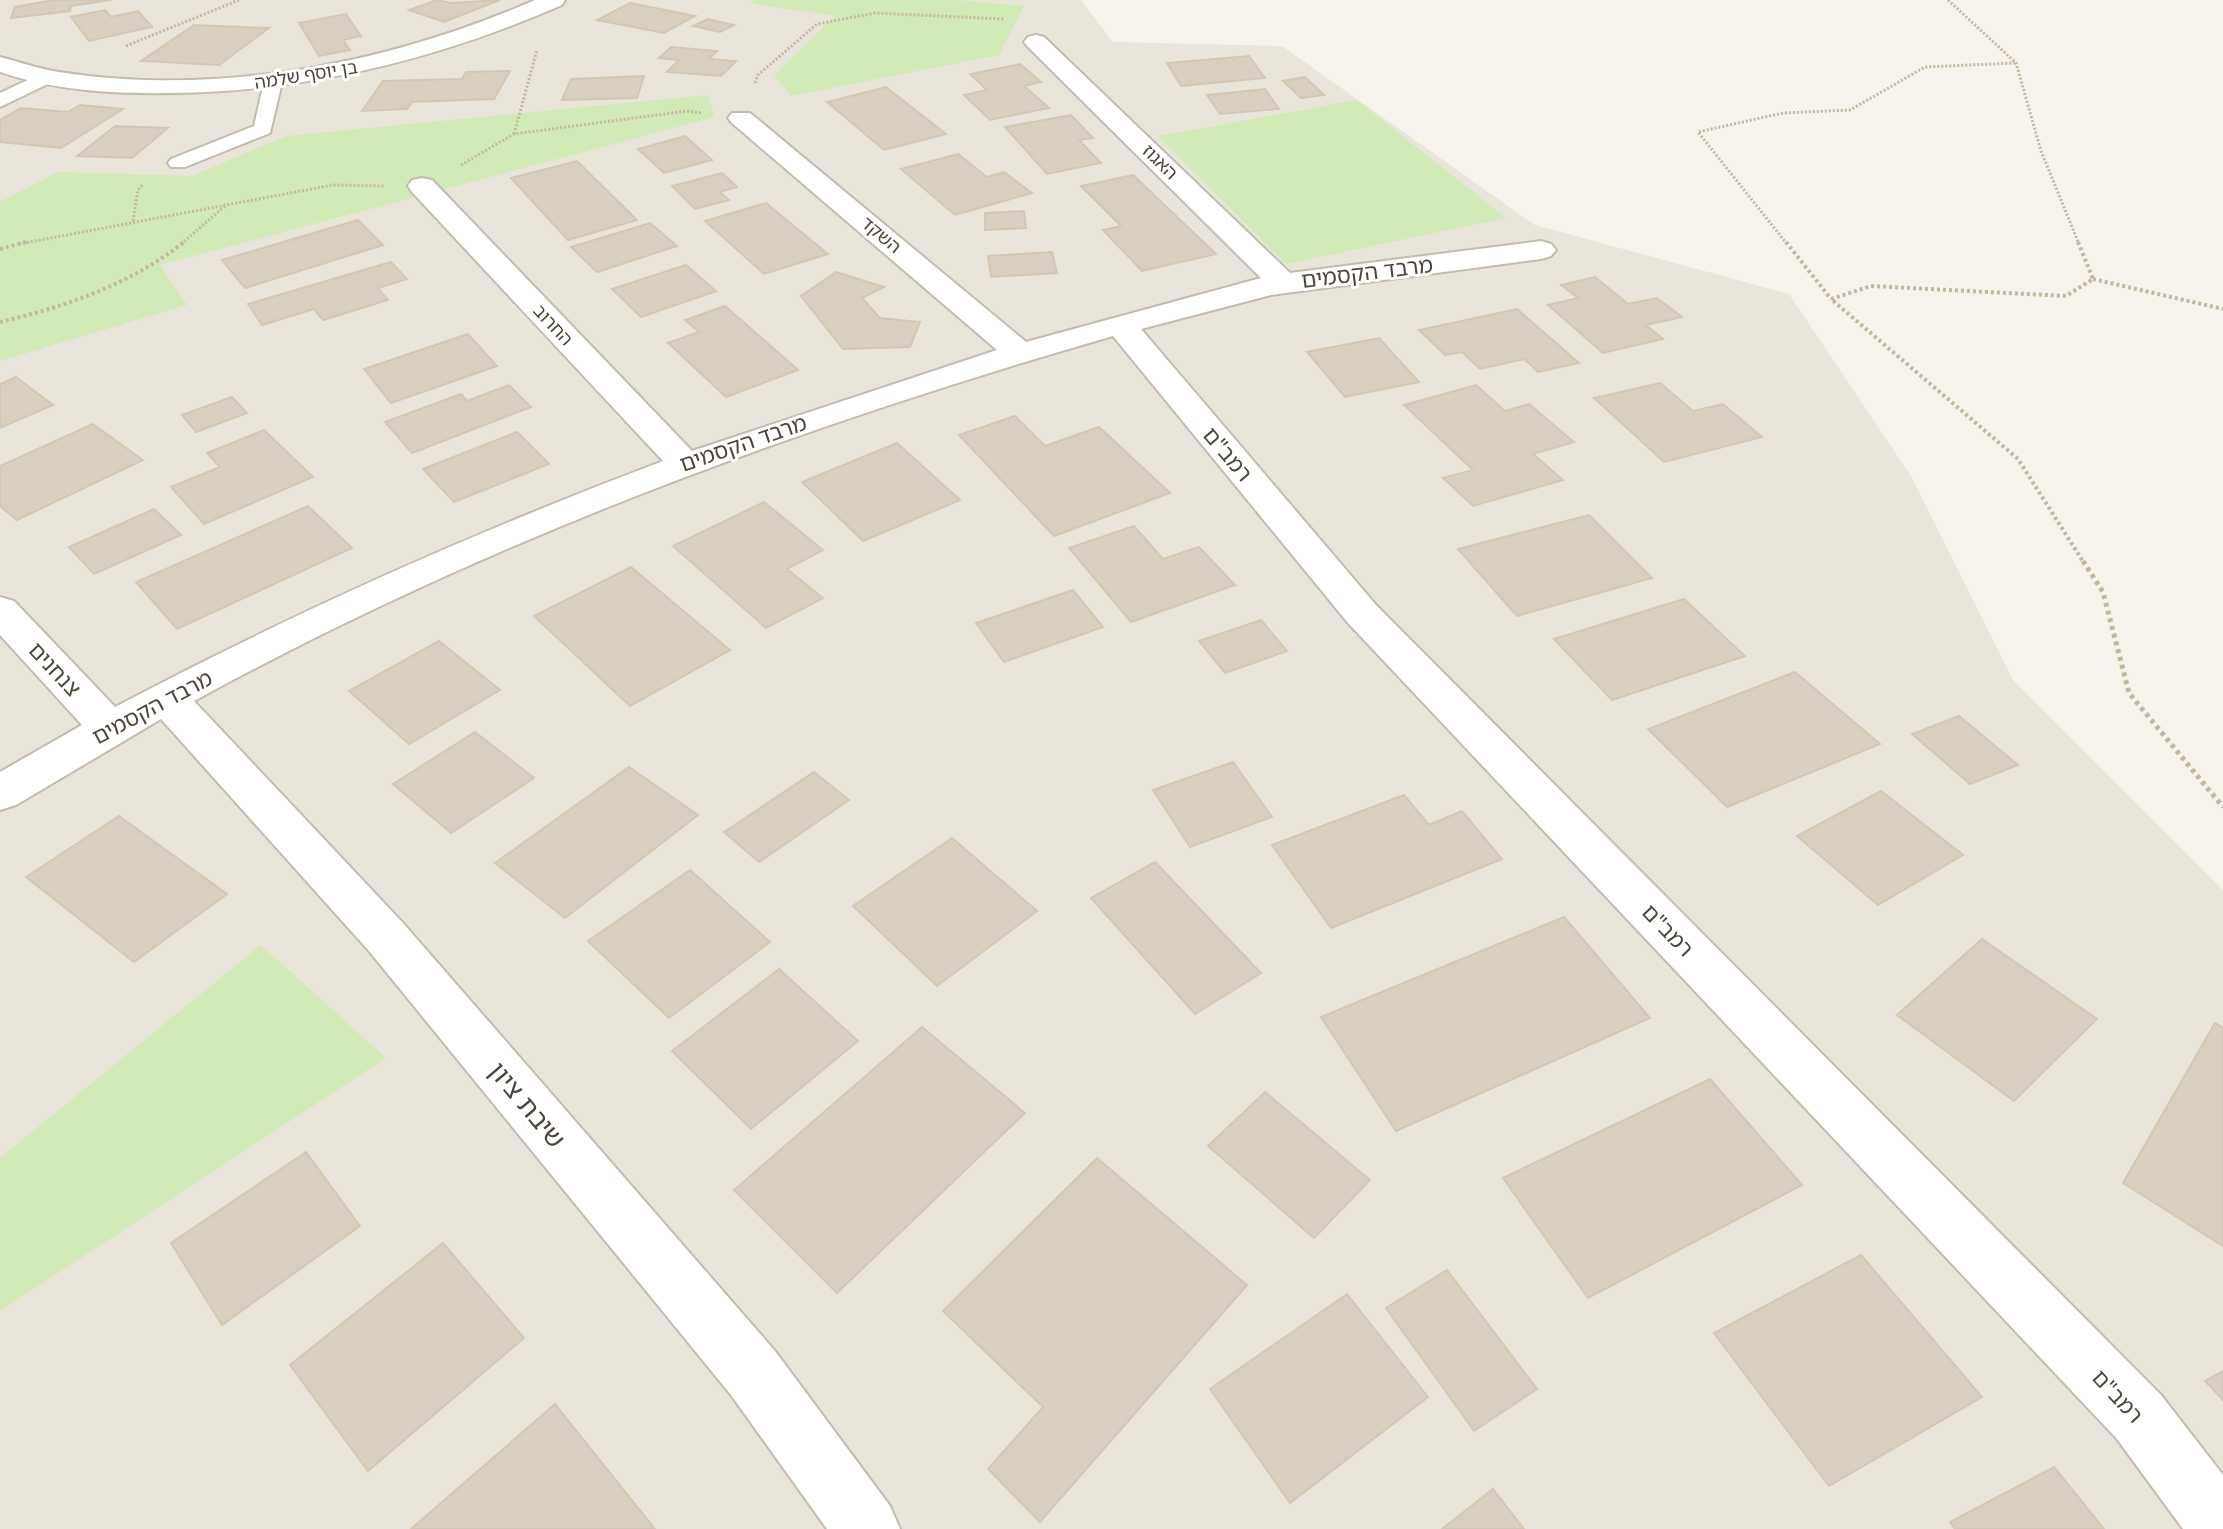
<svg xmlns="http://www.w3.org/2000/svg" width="2223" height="1529" font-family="'Noto Sans','Noto Sans Hebrew',sans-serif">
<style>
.residential{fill:#eae5da}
.green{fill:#d2eab5}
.building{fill:#d8cfc1;stroke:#d3c7b4;stroke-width:2}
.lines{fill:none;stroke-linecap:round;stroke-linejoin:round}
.service-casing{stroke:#c2bbae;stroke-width:4}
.minor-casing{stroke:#c2bbae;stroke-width:4}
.path-far2{stroke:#c4b79f;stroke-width:3;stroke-dasharray:2 2;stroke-linecap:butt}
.path-far1{stroke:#c4b79f;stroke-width:4;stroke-dasharray:3 3;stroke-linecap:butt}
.path{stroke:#c4b79f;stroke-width:5;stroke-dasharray:4 4;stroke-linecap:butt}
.service{fill:#fff;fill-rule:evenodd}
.minor{fill:#fff;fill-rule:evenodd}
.labels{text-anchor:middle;stroke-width:6;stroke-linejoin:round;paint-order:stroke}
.far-street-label{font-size:18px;fill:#4b4439;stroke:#fff}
.street-label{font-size:22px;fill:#4b4439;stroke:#fff}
.near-street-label{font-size:26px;fill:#4b4439;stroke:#fff}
</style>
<rect width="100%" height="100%" fill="#f6f3ec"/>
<path class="residential" d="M 0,0 L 1081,0 L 1113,42 L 1282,46 L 1535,225 L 1789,294 L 1911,476 L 2013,680 L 2223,890 L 2223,1529 L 0,1529 Z"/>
<g class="green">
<path d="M 756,0 L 957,0 L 1024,6 L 999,55 L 791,96 L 774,75 L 835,16 L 748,3 Z"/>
<path d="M 708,95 L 715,117 L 160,265 L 187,305 L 0,361 L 0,202 L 58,172 L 192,176 L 286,136 Z"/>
<path d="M 1357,100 L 1506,218 L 1286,264 L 1158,136 Z"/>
<path d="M 261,945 L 386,1058 L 0,1311 L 0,1158 Z"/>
</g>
<g class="building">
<path d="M 54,0 L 111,0 L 71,6 L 70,11 L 11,18 L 15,7 Z"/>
<path d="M 437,0 L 451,3 L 500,0 L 444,22 L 409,10 Z"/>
<path d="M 630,3 L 695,16 L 664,33 L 597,20 Z"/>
<path d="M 105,10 L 111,17 L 138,11 L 152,27 L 89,41 L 71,17 Z"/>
<path d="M 346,14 L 361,36 L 343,40 L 350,50 L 319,56 L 299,23 Z"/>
<path d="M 708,19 L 734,25 L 720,32 L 693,26 Z"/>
<path d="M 194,25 L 269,28 L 219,65 L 141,61 Z"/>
<path d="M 671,47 L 717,51 L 709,59 L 736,61 L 721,76 L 667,72 L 679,60 L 659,58 Z"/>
<path d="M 1249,56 L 1265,78 L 1181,86 L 1167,63 Z"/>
<path d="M 1020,64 L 1041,82 L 1024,86 L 1049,108 L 990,120 L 964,95 L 987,90 L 970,74 Z"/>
<path d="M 510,71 L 494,99 L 412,102 L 407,109 L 362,111 L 383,81 L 462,79 L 466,72 Z"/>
<path d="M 644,76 L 637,98 L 562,100 L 571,79 Z"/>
<path d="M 1305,77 L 1324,95 L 1301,98 L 1283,81 Z"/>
<path d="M 886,87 L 946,134 L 884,150 L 827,102 Z"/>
<path d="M 1265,89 L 1279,109 L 1220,114 L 1207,95 Z"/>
<path d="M 80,105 L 123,109 L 61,148 L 0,142 L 0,120 L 21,108 L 68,112 Z"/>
<path d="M 1071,115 L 1093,138 L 1079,140 L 1101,163 L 1047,174 L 1005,127 Z"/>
<path d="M 115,126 L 168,128 L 132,158 L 77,156 Z"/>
<path d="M 685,136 L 712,160 L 664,173 L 638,149 Z"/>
<path d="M 958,154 L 987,177 L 1004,172 L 1032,193 L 955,215 L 901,169 Z"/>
<path d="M 577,161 L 637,220 L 568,240 L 511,178 Z"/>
<path d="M 722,173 L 737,187 L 720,192 L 729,200 L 695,209 L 672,186 Z"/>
<path d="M 1133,175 L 1216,254 L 1142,271 L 1103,230 L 1121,226 L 1081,186 Z"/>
<path d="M 766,203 L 828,254 L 764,274 L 705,221 Z"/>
<path d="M 1024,211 L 1026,228 L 985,230 L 985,213 Z"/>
<path d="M 358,220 L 383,245 L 245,288 L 222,260 Z"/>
<path d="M 650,223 L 677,246 L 597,272 L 571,247 Z"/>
<path d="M 1052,252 L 1057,273 L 991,277 L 988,256 Z"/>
<path d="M 391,262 L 407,279 L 378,288 L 388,300 L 323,320 L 314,309 L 262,325 L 248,304 Z"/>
<path d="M 686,265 L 716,291 L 641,317 L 612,289 Z"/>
<path d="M 836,272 L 884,287 L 862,298 L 880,318 L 920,322 L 910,347 L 843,349 L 801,296 Z"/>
<path d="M 1595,277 L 1628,304 L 1657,298 L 1682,317 L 1646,325 L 1663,339 L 1603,353 L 1548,305 L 1578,298 L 1561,285 Z"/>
<path d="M 725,306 L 798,370 L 726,397 L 668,343 L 699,332 L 685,320 Z"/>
<path d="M 1517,309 L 1579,363 L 1538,372 L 1524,359 L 1480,369 L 1462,352 L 1445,355 L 1419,330 Z"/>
<path d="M 468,334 L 497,366 L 391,403 L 364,369 Z"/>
<path d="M 1379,338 L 1419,382 L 1345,397 L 1307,352 Z"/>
<path d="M 16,377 L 53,405 L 0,428 L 0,384 Z"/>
<path d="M 1660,383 L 1693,411 L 1723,404 L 1762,437 L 1664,462 L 1594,398 Z"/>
<path d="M 509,385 L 531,407 L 412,453 L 385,422 L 461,394 L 467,401 Z"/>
<path d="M 1476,385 L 1505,411 L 1529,404 L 1574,442 L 1533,454 L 1563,480 L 1473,506 L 1443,478 L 1473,470 L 1404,405 Z"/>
<path d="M 232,397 L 247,413 L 196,432 L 182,415 Z"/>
<path d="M 1015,416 L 1045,446 L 1099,427 L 1170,493 L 1054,536 L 959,435 Z"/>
<path d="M 93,424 L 143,460 L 17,520 L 0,506 L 0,466 Z"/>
<path d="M 264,430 L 313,477 L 204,524 L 171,487 L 220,467 L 207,453 Z"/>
<path d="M 517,432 L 549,464 L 454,502 L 423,469 Z"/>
<path d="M 897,443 L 960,500 L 863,541 L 802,482 Z"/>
<path d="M 764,502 L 823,550 L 787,569 L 823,598 L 766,628 L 673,546 Z"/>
<path d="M 308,506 L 352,548 L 177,629 L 136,582 Z"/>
<path d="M 154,509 L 181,535 L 94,574 L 69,547 Z"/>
<path d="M 1589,515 L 1652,578 L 1517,616 L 1458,549 Z"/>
<path d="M 1134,526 L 1163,559 L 1199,547 L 1235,585 L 1131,622 L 1069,548 Z"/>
<path d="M 631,567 L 730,650 L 630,706 L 534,616 Z"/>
<path d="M 1073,590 L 1103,627 L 1004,662 L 976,623 Z"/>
<path d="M 1684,599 L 1745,656 L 1612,700 L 1554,639 Z"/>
<path d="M 1261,620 L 1287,651 L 1225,673 L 1199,641 Z"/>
<path d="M 439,641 L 500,690 L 409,744 L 349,691 Z"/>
<path d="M 1795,672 L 1880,744 L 1727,807 L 1648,729 Z"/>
<path d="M 1959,716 L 2018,765 L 1970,784 L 1912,734 Z"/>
<path d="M 475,732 L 534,778 L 451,833 L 393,784 Z"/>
<path d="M 1233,762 L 1272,817 L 1190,847 L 1153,790 Z"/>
<path d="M 629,767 L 698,815 L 565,918 L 495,863 Z"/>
<path d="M 814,772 L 849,800 L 759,862 L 724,832 Z"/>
<path d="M 1881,791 L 1963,855 L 1878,905 L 1797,836 Z"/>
<path d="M 1404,795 L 1429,825 L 1462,811 L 1502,859 L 1331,928 L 1272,845 Z"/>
<path d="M 119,816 L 227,894 L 134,962 L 26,877 Z"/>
<path d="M 952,838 L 1037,911 L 937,986 L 853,906 Z"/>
<path d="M 1155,862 L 1261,973 L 1195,1014 L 1091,898 Z"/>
<path d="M 690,870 L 770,942 L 669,1018 L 588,941 Z"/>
<path d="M 1564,917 L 1650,1018 L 1396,1131 L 1321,1017 Z"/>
<path d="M 1982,939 L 2097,1019 L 2014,1101 L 1897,1015 Z"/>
<path d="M 779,969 L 858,1041 L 751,1129 L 672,1051 Z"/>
<path d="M 2215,1023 L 2223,1028 L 2223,1246 L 2123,1183 Z"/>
<path d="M 922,1027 L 1025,1113 L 837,1293 L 734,1190 Z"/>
<path d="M 1710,1079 L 1802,1185 L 1588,1298 L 1503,1178 Z"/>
<path d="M 1265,1092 L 1370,1180 L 1314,1238 L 1208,1146 Z"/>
<path d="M 306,1152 L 360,1226 L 222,1325 L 171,1243 Z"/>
<path d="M 1097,1158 L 1247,1285 L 1040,1522 L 988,1469 L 1043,1407 L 943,1311 Z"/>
<path d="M 443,1243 L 524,1338 L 368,1471 L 290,1365 Z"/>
<path d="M 1861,1255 L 1982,1397 L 1829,1486 L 1714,1333 Z"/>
<path d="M 1447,1270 L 1537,1389 L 1474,1431 L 1386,1308 Z"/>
<path d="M 1347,1294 L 1428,1397 L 1290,1503 L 1210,1389 Z"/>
<path d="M 2223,1371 L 2223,1400 L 2205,1381 Z"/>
<path d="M 555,1404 L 655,1529 L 411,1529 Z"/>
<path d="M 2054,1467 L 2104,1529 L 1955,1529 L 1950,1522 Z"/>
<path d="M 1493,1489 L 1524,1529 L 1442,1529 Z"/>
</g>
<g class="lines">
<defs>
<g id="service">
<path d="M 47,71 L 54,73 L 56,77 L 54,81 L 0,107 L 0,93 Z"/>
<path d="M 273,76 L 282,82 L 270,133 L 185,167 L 171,167 L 168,163 L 171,159 L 254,126 L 264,82 Z"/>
</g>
<g id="minor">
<path d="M 535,0 L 565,0 L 562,5 C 438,59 310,91 174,93 C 115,94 56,91 0,72 L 0,57 C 20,62 39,69 59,72 C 219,97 388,64 535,0 Z"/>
<path d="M 1036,35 L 1044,37 L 1290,273 L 1541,241 L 1551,244 L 1556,250 L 1551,256 L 1541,259 L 1271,295 L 1141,329 L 1376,605 L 2161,1395 L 2223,1475 L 2223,1529 L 2183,1529 L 2117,1439 L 1348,623 L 1113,336 C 797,427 484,542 194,701 L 403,923 L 775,1351 L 890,1506 L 900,1529 L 827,1529 L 731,1395 L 369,951 L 161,719 L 16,805 L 0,810 L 0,772 L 82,725 L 0,635 L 0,597 L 14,601 L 115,707 C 293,613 475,532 663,461 L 412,192 L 408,186 L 412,180 L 422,178 L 432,180 L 692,451 L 997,350 L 732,123 L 728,118 L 732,113 L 750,113 L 1026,342 L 1261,278 L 1028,47 L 1024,42 L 1028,37 Z"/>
</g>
</defs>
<use href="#service" class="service-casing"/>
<use href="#minor" class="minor-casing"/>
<g class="path-far2">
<path d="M 1948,0 L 2016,63 L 2041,151 L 2079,244"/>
<path d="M 126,46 L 239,0"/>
<path d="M 755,83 L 758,75 L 817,24 L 875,13 L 1004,19"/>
<path d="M 514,134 L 537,50"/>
<path d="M 461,165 L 514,134 L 687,111 L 701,113"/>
<path d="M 133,221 L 138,190 L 143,184"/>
<path d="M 19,244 L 333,185 L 384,186"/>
<path d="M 181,244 L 225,206"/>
<path d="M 1787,244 L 1698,132 L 1783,113 L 1850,110 L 1925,67 L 2015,63"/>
</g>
<g class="path-far1">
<path d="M 1786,242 L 1831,299"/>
<path d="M 2078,242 L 2093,279 L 2066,296 L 1871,286 L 1831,299 L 2018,459 L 2084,563"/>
<path d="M 0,249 L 26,242"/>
<path d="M 2093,279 L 2223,309"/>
<path d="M 0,322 C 65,307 131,284 184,242"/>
</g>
<path class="path" d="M 2083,561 L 2103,592 L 2129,693 L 2223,807"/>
<use href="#service" class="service"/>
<use href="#minor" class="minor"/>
</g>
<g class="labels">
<g class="far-street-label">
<text transform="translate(306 75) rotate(-9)" y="6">בן יוסף שלמה</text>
<text transform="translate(1160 162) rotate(44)" y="6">האגוז</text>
<text transform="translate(881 235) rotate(40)" y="6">השקד</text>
<text transform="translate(553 325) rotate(47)" y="6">החרוב</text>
</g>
<g class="street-label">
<text transform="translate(1367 272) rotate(-7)" y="8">מרבד הקסמים</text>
<text transform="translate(743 443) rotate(-19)" y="8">מרבד הקסמים</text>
<text transform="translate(1228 454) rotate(50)" y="8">רמב"ם</text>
<text transform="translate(55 669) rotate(47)" y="8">צנחנים</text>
<text transform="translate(152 707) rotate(-28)" y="8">מרבד הקסמים</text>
<text transform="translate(1668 930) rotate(46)" y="8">רמב"ם</text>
<text transform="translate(2118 1396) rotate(47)" y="8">רמב"ם</text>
</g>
<g class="near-street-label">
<text transform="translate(527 1105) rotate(50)" y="9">שיבת ציון</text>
</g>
</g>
</svg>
